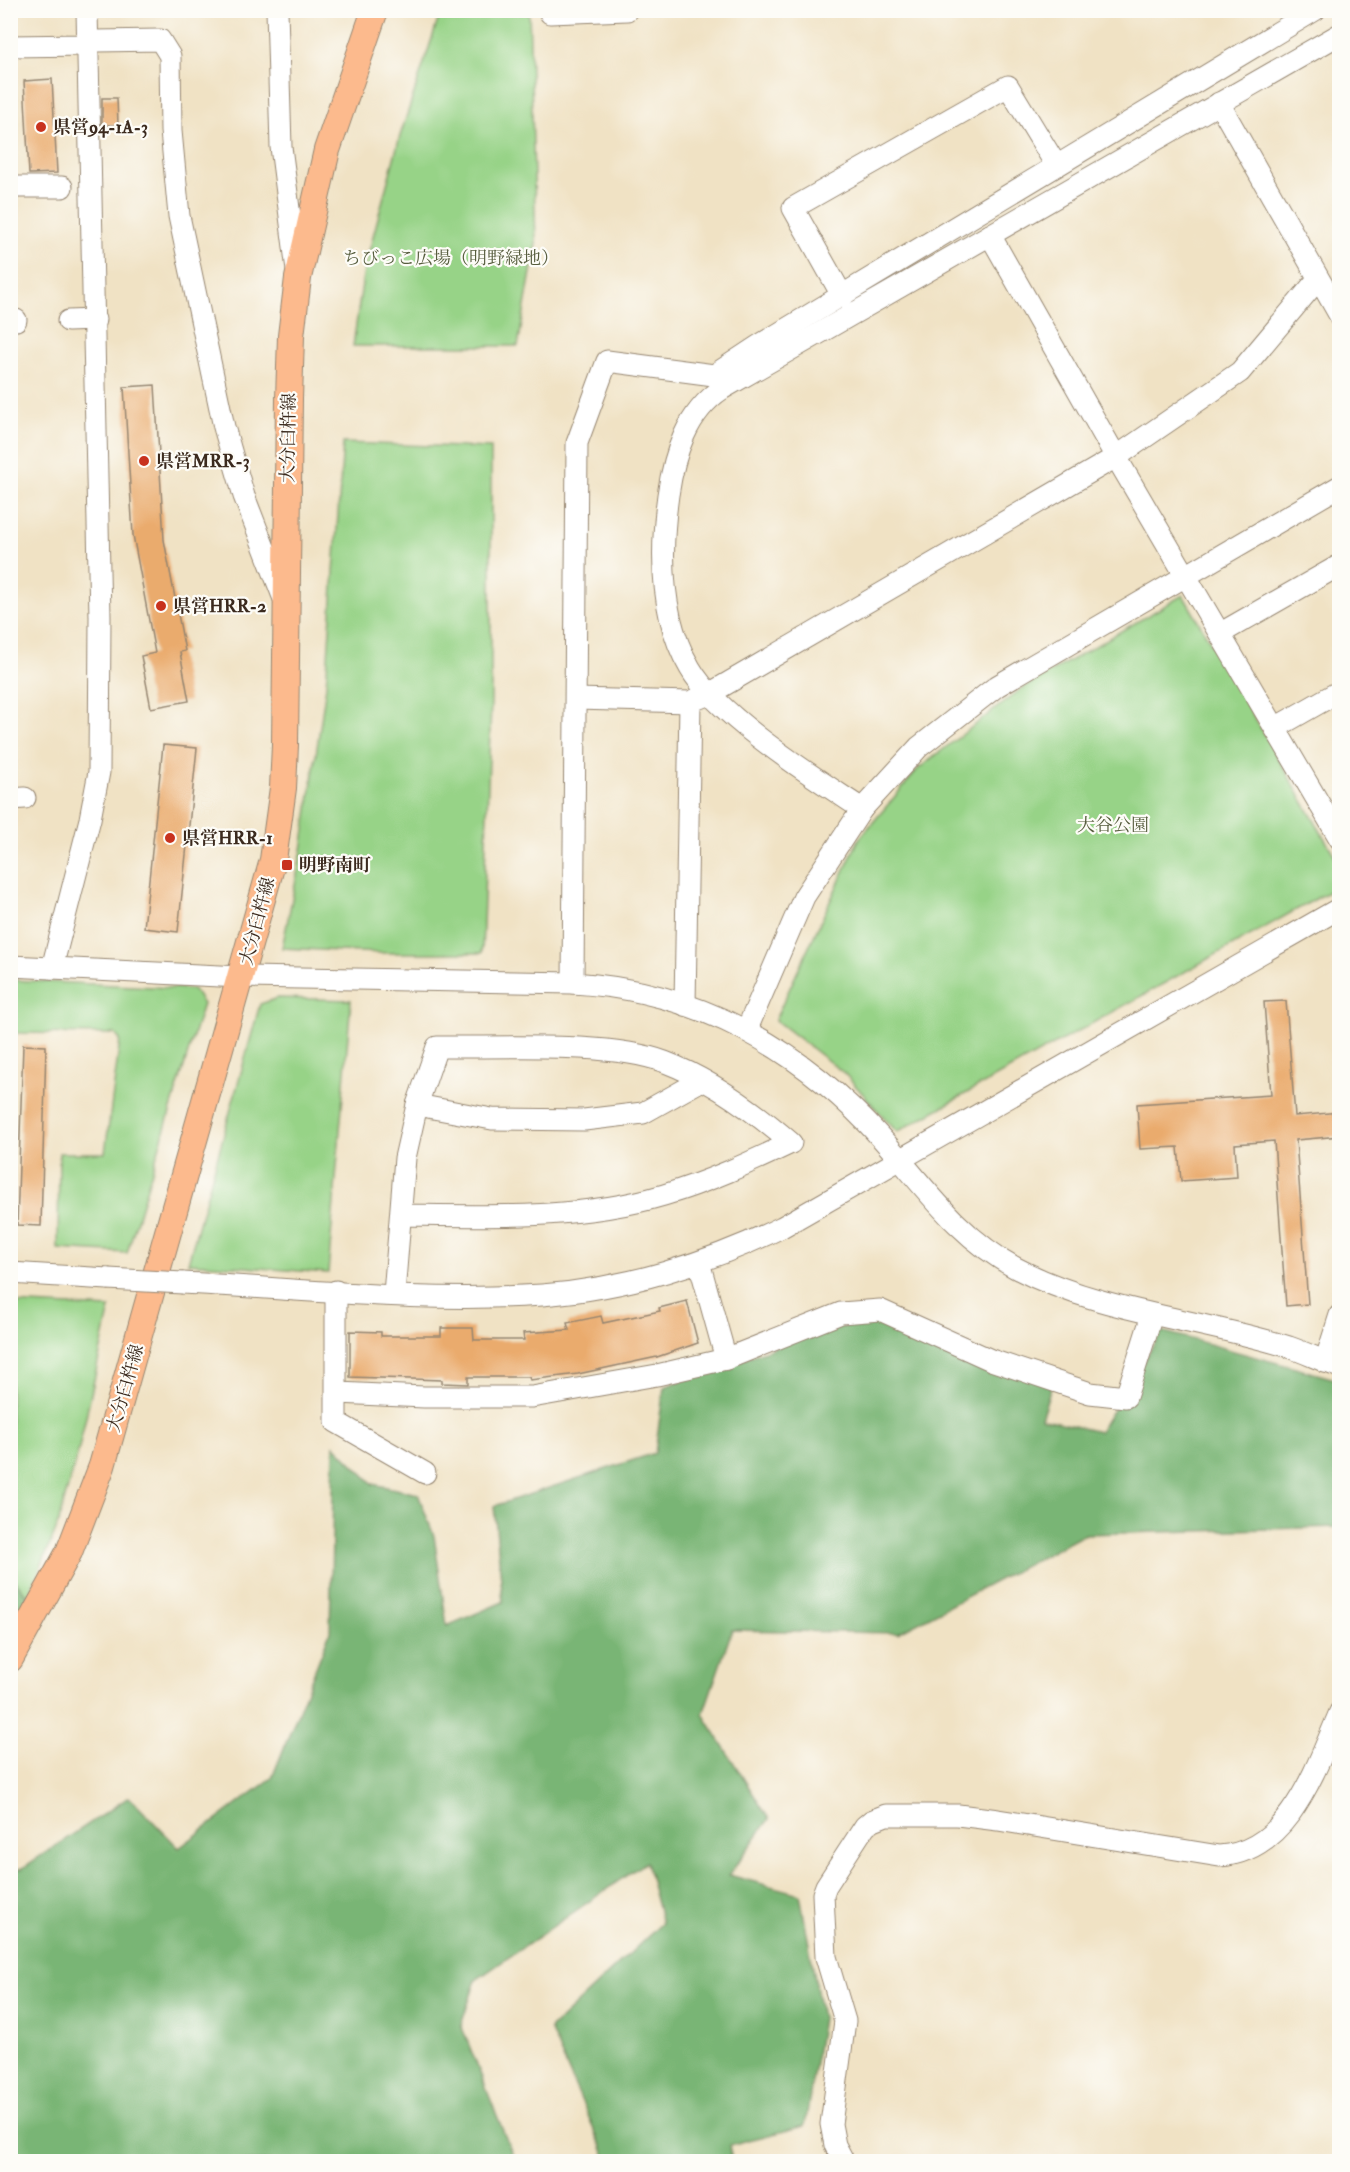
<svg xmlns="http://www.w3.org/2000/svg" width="1350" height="2172" font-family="'IM FELL Double Pica','Noto Serif JP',serif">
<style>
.green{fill:#97d387;stroke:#697e52;stroke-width:1.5}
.forest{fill:#79b574;stroke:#5a7049;stroke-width:1.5}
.building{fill:#eaab6d}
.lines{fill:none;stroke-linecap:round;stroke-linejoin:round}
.minor-casing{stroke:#968671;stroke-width:23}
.major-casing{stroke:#968671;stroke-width:28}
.minor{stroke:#fff;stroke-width:21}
.major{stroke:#fcba8d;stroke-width:26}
.minor-bridge-casing{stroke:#968671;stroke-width:23;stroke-linecap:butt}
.minor-bridge{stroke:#fff;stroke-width:21}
.poi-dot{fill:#c8321e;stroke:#fdfcf7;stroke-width:2}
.labels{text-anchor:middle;stroke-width:4.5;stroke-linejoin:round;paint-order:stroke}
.poi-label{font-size:18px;font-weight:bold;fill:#3b2a1e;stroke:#fdfcf7;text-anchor:start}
.park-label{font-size:18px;fill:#575d3e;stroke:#fdfcf7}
.street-label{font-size:18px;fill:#3b2a1e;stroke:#fdfcf7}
</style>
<rect width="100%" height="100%" fill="#fdfcf7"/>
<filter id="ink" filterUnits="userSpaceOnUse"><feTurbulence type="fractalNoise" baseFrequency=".0167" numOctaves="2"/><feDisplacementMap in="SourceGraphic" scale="12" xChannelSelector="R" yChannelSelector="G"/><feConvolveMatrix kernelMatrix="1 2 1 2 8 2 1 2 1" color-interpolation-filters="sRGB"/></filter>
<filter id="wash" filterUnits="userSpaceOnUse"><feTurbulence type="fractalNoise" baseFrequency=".008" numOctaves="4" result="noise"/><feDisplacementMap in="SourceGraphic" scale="24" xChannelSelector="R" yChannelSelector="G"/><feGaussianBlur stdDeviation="1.35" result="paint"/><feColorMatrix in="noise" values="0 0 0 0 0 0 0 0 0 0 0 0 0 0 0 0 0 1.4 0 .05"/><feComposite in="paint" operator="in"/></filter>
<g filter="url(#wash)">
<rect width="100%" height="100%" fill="#f0e2c4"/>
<g class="green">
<path d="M 441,11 L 529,11 L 536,244 L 518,346 L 353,346 L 364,270 L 400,136 Z"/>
<path d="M 343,443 L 491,448 L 491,702 L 482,953 L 380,953 L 282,948 L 302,850 L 326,686 Z"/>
<path d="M 1183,595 L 1339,863 L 1339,886 L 897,1132 L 845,1074 L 775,1020 L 859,839 L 918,769 L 1021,689 Z"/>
<path d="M 11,980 L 193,989 L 203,1004 L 127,1253 L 58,1249 L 59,1153 L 105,1153 L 120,1040 L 115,1034 L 11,1033 Z"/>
<path d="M 278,998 L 351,1000 L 328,1273 L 188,1263 L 260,1004 Z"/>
<path d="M 10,1303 L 110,1308 L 79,1448 L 56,1530 L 28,1597 L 11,1575 Z"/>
</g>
<g class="forest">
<path d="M 878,1315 L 1052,1384 L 1041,1418 L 1099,1432 L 1162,1331 L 1339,1380 L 1339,1527 L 1085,1534 L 898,1633 L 732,1630 L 703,1714 L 769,1819 L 729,1875 L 800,1894 L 822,2018 L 805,2126 L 729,2145 L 732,2161 L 608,2161 L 550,2029 L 662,1923 L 646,1862 L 476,1980 L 461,2025 L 515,2161 L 11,2162 L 11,1870 L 21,1869 L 129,1797 L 179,1848 L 272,1778 L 330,1632 L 334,1445 L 373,1484 L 418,1494 L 434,1536 L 447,1626 L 503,1602 L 494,1506 L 655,1453 L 664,1387 L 818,1332 Z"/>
<path d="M 11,1575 L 28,1597 L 11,1638 Z"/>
</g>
<g id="blocks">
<g class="building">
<path d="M 52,79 L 57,173 L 29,174 L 24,81 Z"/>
<path d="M 102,98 L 117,98 L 118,125 L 102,125 Z"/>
<path d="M 155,385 L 164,540 L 185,651 L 180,652 L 189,701 L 151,708 L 141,656 L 155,653 L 133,535 L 124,387 Z"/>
<path d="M 163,745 L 197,748 L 178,932 L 144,928 Z"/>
<path d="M 1286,1001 L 1295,1116 L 1340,1112 L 1340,1136 L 1296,1140 L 1308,1304 L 1286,1306 L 1274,1141 L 1235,1144 L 1237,1177 L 1181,1181 L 1178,1147 L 1140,1149 L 1137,1104 L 1271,1095 L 1264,1002 Z"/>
<path d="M 23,1045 L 46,1046 L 41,1226 L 17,1225 Z"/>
<path d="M 687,1301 L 698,1343 L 657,1357 L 578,1374 L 530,1380 L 529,1377 L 468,1377 L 468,1384 L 442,1383 L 442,1380 L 350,1377 L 350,1331 L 381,1332 L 381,1336 L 441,1336 L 441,1328 L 473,1328 L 474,1340 L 524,1340 L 523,1333 L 569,1330 L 567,1323 L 601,1316 L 603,1323 L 660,1311 L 659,1308 Z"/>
</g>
</g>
</g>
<g filter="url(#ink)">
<use href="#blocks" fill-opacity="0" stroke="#968671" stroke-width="1.5"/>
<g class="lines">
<defs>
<g id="minor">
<path d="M 277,10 L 281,147 L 297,270"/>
<path d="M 549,10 L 550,13 L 627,10"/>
<path d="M 10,46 L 86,45 L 97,41 L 160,40 L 170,56 L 171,131 L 179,216 L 224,427 L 244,496 L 284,599"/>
<path d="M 1219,103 L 1340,316"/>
<path d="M 10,187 L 62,187"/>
<path d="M 990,235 L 1116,457 L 1340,839"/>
<path d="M 843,297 L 793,208 L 1008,86 L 1056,165"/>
<path d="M 10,320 L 16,320"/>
<path d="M 68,321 L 95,320"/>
<path d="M 1221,633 L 1340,565"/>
<path d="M 576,699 L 690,702 L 709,694 L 1116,457 L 1240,372 L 1318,279"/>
<path d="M 1275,728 L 1340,691"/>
<path d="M 10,799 L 25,798"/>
<path d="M 862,809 C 814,777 718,717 690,668 C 660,617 660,552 668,495 C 674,454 687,412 722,389 L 1340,34"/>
<path d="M 10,966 L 241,977 L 573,983 C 697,990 801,1048 883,1140 C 925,1187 958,1237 1016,1268 C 1100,1312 1199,1319 1289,1347 C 1306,1353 1323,1361 1340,1367"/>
<path d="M 52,968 L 90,819 L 99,772 L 100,617 L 87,10"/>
<path d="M 573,983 L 577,443 L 607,361 L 714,375 L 758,346 L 1315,10"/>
<path d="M 685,1005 L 690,702"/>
<path d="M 747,1029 L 804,897 L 862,809 L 919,747 L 997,686 L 1340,486"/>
<path d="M 417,1105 L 492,1119 L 584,1120 L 643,1113 L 702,1080"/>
<path d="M 10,1273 L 108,1279"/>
<path d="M 183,1283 C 302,1289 423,1303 542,1295 C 624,1289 709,1263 782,1227 L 1340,908"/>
<path d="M 336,1291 L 336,1422 L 425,1473"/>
<path d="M 394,1294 L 405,1158 L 417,1105 L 437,1047 C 500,1048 608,1041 665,1062 C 712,1080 753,1110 791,1143 C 749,1163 708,1182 664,1195 C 580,1220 488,1216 401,1215"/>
<path d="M 726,1359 L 841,1313 L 880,1310 L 991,1360 L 1090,1393 L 1126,1397 L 1152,1315"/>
<path d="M 1325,1362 L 1340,1315"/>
<path d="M 338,1393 L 424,1397 L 532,1397 L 657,1375 L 726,1359 L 699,1262"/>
<path d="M 844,2162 L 835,2145 L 831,2124 L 845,2021 L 826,1957 L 823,1894 L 826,1886 L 865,1826 L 871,1821 L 886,1815 L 958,1815 L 998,1820 L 1219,1856 C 1290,1852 1316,1767 1340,1712"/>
</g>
<path id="major" d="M 10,1659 L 69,1552 L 102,1466 L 273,860 L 283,788 L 285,745 L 289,399 L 291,336 L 298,278 L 327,150 L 375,10"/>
</defs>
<use href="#minor" class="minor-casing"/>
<use href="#major" class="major-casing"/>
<use href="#minor" class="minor"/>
<use href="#major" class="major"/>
<defs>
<path id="minor-bridge" d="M 108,1279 L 183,1283"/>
</defs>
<use href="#minor-bridge" class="minor-bridge-casing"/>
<use href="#minor-bridge" class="minor-bridge"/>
</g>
</g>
<g class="poi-dot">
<circle cx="41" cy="127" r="6"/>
<circle cx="144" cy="461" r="6"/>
<circle cx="161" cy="606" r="6"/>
<circle cx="170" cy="838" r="6"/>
<rect x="281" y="859" width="12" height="12" rx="3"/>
</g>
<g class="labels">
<g class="poi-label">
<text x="53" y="133">県営94-1A-3</text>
<text x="156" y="467">県営MRR-3</text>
<text x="173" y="612">県営HRR-2</text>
<text x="182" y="844">県営HRR-1</text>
<text x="299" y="871">明野南町</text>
</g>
<g class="park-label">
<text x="451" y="264">ちびっこ広場（明野緑地）</text>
<text x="1113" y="831">大谷公園</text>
</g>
<g class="street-label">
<text transform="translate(288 438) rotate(-89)" y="6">大分臼杵線</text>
<text transform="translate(257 921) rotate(-75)" y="6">大分臼杵線</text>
<text transform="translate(125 1388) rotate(-74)" y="6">大分臼杵線</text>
</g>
</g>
<rect width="1350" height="2172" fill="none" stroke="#fdfcf7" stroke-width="36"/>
</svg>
